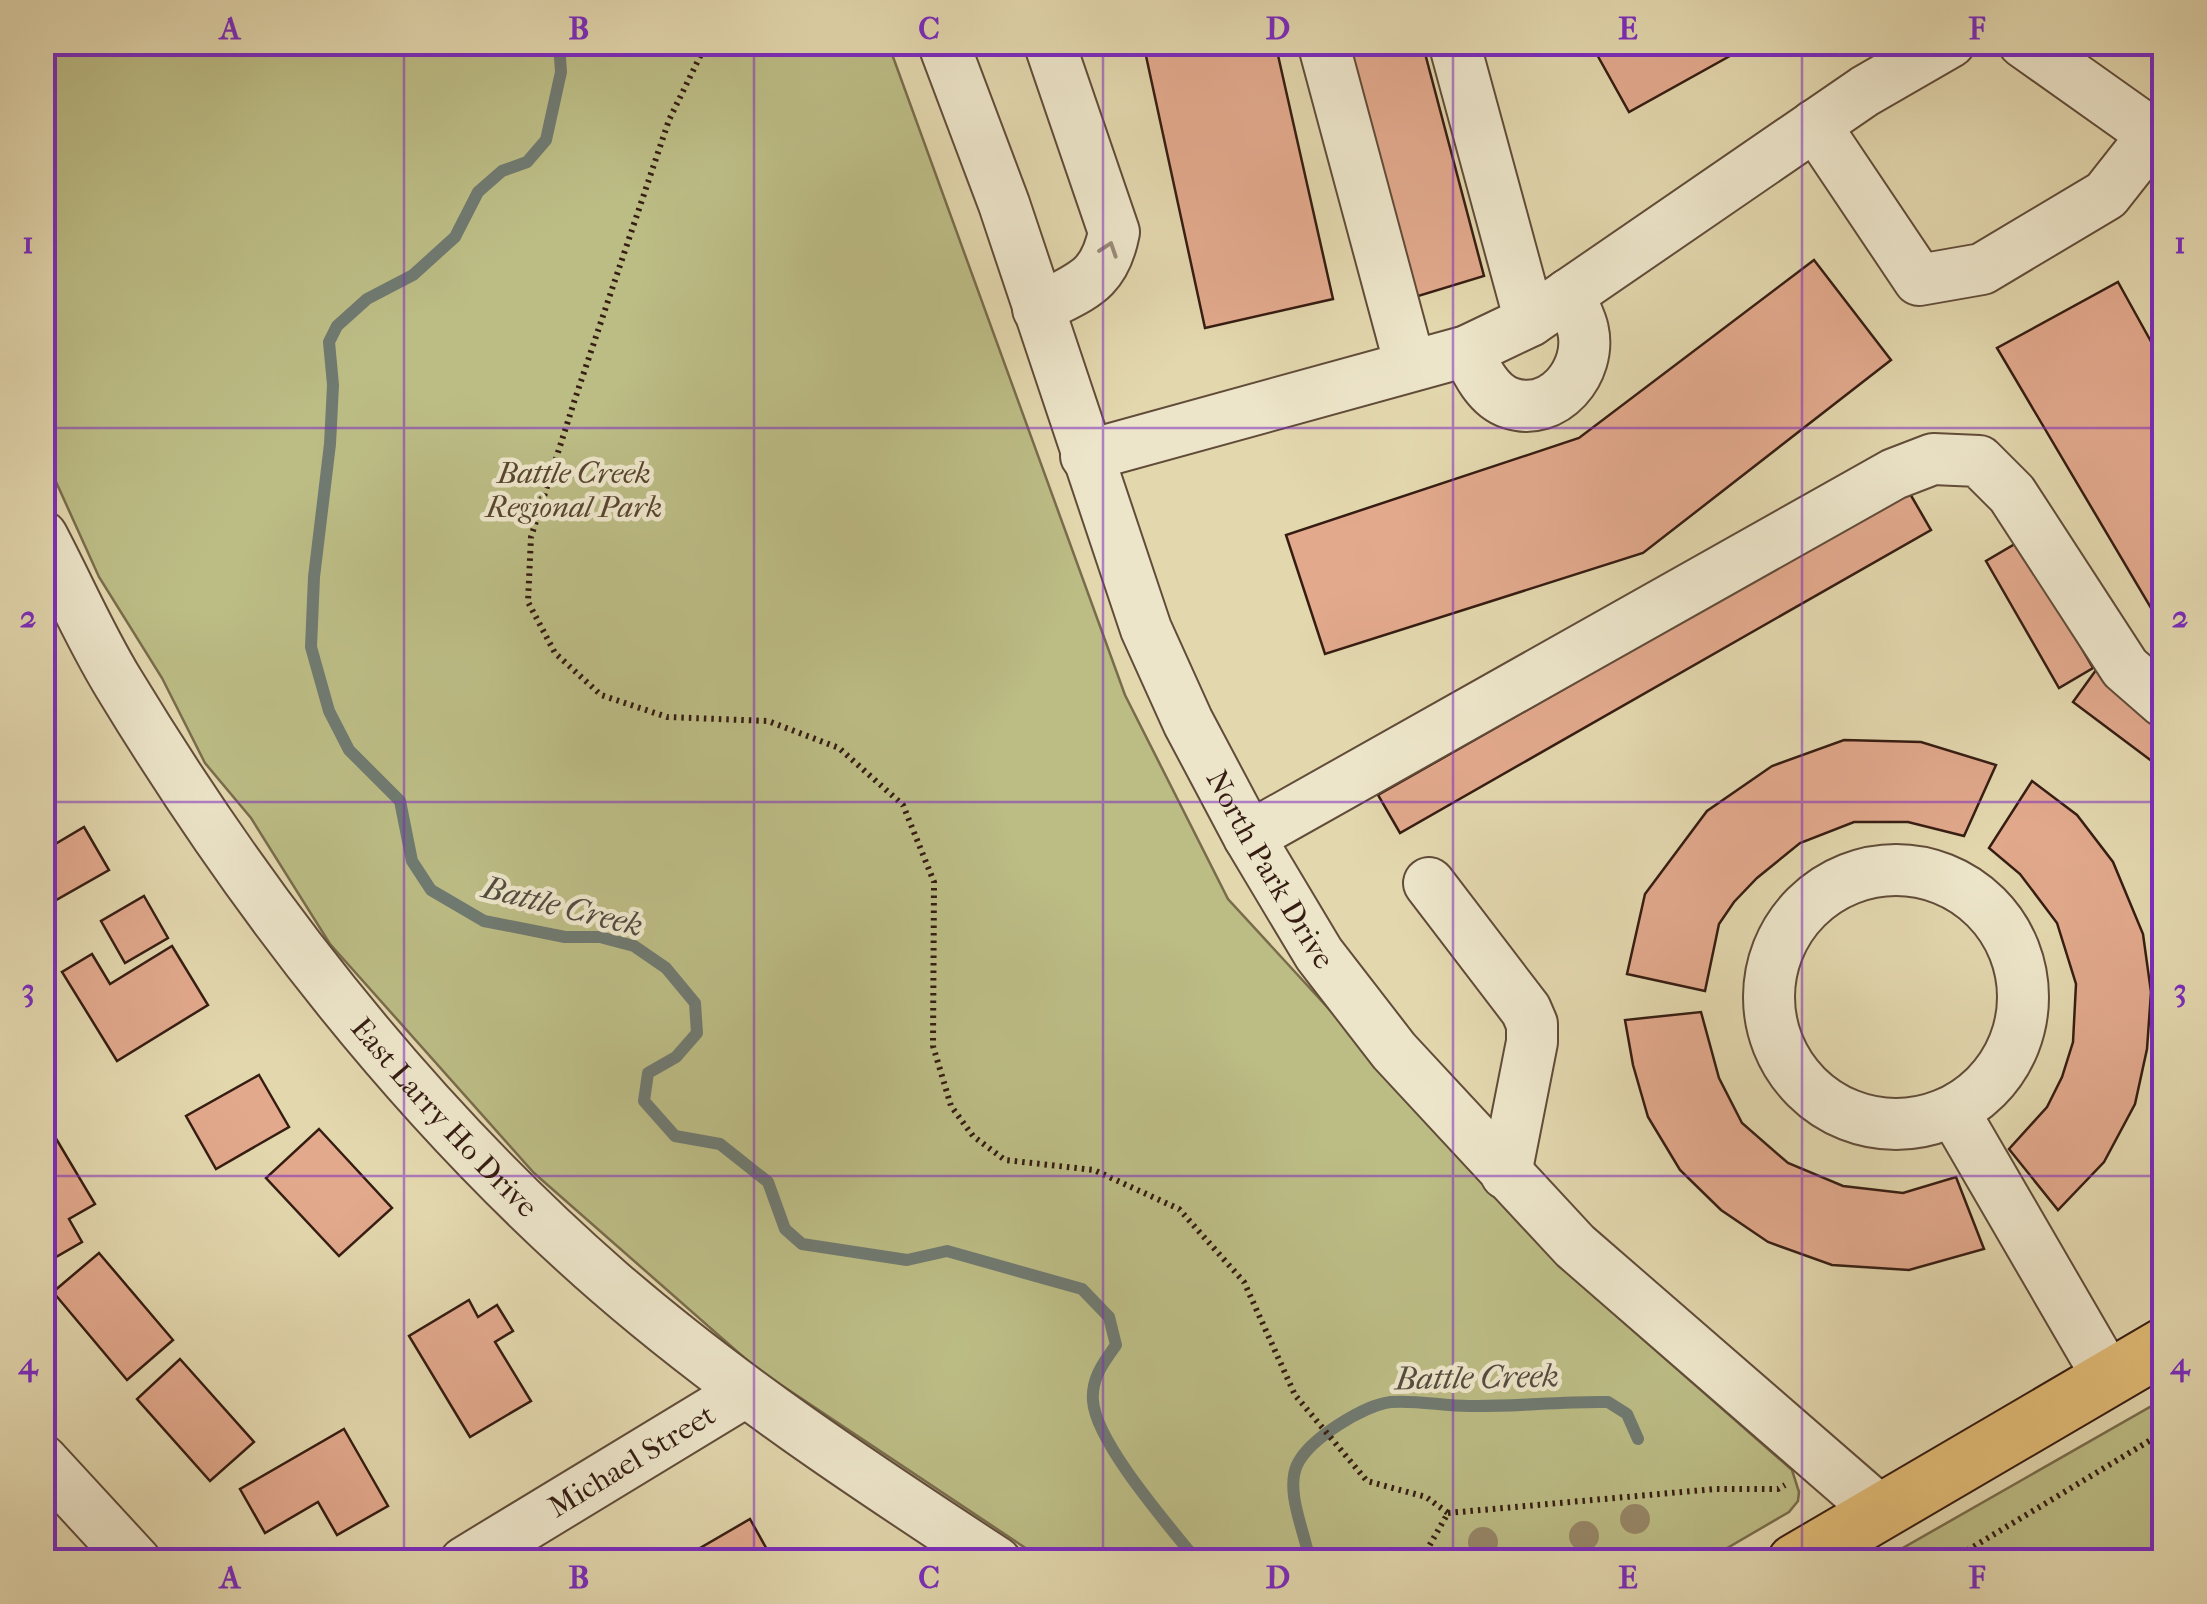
<svg xmlns="http://www.w3.org/2000/svg" width="2207" height="1604" font-family="'IM FELL French Canon',serif">
<style>
.green{fill:#bcbc85;stroke:#796c4c;stroke-width:2.5}
.lines{fill:none;stroke-linecap:round;stroke-linejoin:round}
.stream{stroke:#707a71;stroke-width:12}
.building{fill:#e2a98d;stroke:#361d12;stroke-width:2.5}
.minor-casing{stroke:#614c39;stroke-width:54}
.major-casing{stroke:#361d12;stroke-width:59}
.path{stroke:#361d12;stroke-width:6;stroke-dasharray:2.5 5;stroke-linecap:butt}
.minor{stroke:#ede5ca;stroke-width:50}
.major{stroke:#e2bc77;stroke-width:55}
.tree{fill:#978768}
.oneway{stroke:#9b8b77}
.grid{fill:none;stroke:#7b2cbf;stroke-width:2.5;stroke-opacity:0.55}
.labels{text-anchor:middle;stroke-width:9;stroke-linejoin:round;paint-order:stroke}
.park-label{font-size:30px;font-style:italic;fill:#58452f;stroke:#ede5ca}
.street-label{font-size:30px;fill:#361d12;stroke:#ede5ca}
.water-label{font-size:32px;font-style:italic;fill:#534c41;stroke:#ede5ca}
.neatline{fill:none;stroke:#7b2cbf;stroke-width:4}
.grid-label{font-size:32px;text-anchor:middle;font-weight:bold;fill:#7b2cbf}
</style>
<rect width="100%" height="100%" fill="#e3d7ae"/>
<filter id="stains"><feTurbulence type="fractalNoise" baseFrequency=".002" numOctaves="4"/><feColorMatrix values="0 0 0 0 .2 0 0 0 0 .09 0 0 0 0 .02 0 0 0 .5 -.17"/></filter>
<radialGradient id="worn" r=".72"><stop offset=".6" stop-color="#630" stop-opacity="0"/><stop offset="1" stop-color="#630" stop-opacity=".3"/></radialGradient>
<g class="green">
<path d="M 42,43 L 888,43 L 1125,695 L 1228,899 L 1587,1290 L 1792,1470 L 1799,1492 L 1798,1501 L 1789,1512 L 1705,1561 L 1045,1561 L 757,1369 L 534,1173 L 330,944 L 251,818 L 205,763 L 162,678 L 99,577 L 43,453 Z"/>
<path d="M 2164,1399 L 2164,1561 L 1880,1561 Z"/>
</g>
<g class="lines">
<g class="stream">
<path d="M 559,42 L 561,72 L 546,140 L 527,162 L 502,171 L 478,192 L 455,237 L 413,275 L 367,299 L 337,326 L 329,342 L 333,385 L 330,444 L 314,577 L 311,647 L 329,711 L 349,750 L 400,801 L 412,861 L 431,890 L 484,921 L 565,937 L 600,937 L 634,946 L 666,968 L 695,1003 L 697,1033 L 676,1057 L 648,1073 L 644,1101 L 675,1136 L 720,1144 L 768,1182 L 785,1229 L 802,1244 L 907,1260 L 947,1251 L 1082,1289 L 1109,1317 L 1116,1345 C 1104,1362 1091,1378 1093,1401 C 1096,1443 1170,1527 1198,1562"/>
<path d="M 1310,1562 C 1305,1532 1285,1492 1297,1465 C 1309,1439 1364,1405 1391,1402 C 1417,1400 1443,1406 1469,1406 C 1515,1407 1561,1401 1608,1402 L 1627,1414 L 1638,1439"/>
</g>
</g>
<g class="building">
<path d="M 1143,42 L 1275,42 L 1333,299 L 1205,328 Z"/>
<path d="M 1342,42 L 1422,42 L 1484,276 L 1415,297 Z"/>
<path d="M 1590,42 L 1732,42 L 1737,52 L 1629,112 Z"/>
<path d="M 1814,260 L 1891,360 L 1643,553 L 1325,654 L 1286,535 L 1579,438 Z"/>
<path d="M 2118,282 L 2164,365 L 2164,630 L 1997,348 Z"/>
<path d="M 1909,492 L 1931,530 L 1400,833 L 1378,795 Z"/>
<path d="M 2020,541 L 2093,668 L 2059,688 L 1986,561 Z"/>
<path d="M 2096,670 L 2164,722 L 2164,763 L 2161,768 L 2073,702 Z"/>
<path d="M 1844,740 L 1921,742 L 1996,765 L 1964,836 L 1908,822 L 1854,822 L 1800,843 L 1757,878 L 1734,902 L 1719,924 L 1705,991 L 1627,974 L 1645,894 L 1707,811 L 1772,766 Z"/>
<path d="M 2032,781 L 2077,815 L 2113,862 L 2143,934 L 2151,992 L 2147,1049 L 2135,1104 L 2104,1162 L 2058,1210 L 2009,1149 L 2047,1107 L 2062,1077 L 2073,1042 L 2076,984 L 2057,923 L 2020,874 L 1989,848 Z"/>
<path d="M 84,827 L 109,870 L 42,908 L 42,846 L 45,850 Z"/>
<path d="M 144,896 L 168,938 L 125,963 L 101,921 Z"/>
<path d="M 172,946 L 208,1005 L 117,1061 L 62,972 L 92,954 L 110,984 Z"/>
<path d="M 1701,1012 L 1719,1078 L 1742,1123 L 1788,1163 L 1843,1186 L 1903,1193 L 1956,1177 L 1984,1249 L 1909,1270 L 1832,1265 L 1768,1242 L 1721,1210 L 1680,1170 L 1648,1117 L 1633,1065 L 1625,1020 Z"/>
<path d="M 259,1075 L 289,1127 L 216,1169 L 186,1116 Z"/>
<path d="M 42,1115 L 95,1204 L 69,1219 L 82,1242 L 42,1265 Z"/>
<path d="M 319,1129 L 392,1208 L 339,1256 L 266,1178 Z"/>
<path d="M 99,1253 L 173,1340 L 127,1380 L 53,1292 Z"/>
<path d="M 469,1300 L 478,1317 L 497,1305 L 513,1331 L 495,1342 L 531,1401 L 470,1437 L 409,1336 Z"/>
<path d="M 180,1359 L 254,1442 L 210,1481 L 137,1399 Z"/>
<path d="M 344,1429 L 388,1506 L 337,1535 L 318,1502 L 265,1533 L 240,1489 Z"/>
<path d="M 750,1519 L 774,1562 L 676,1562 Z"/>
</g>
<g class="lines">
<defs>
<g id="minor">
<path id="s1" d="M 943,42 L 1004,204 L 1146,629 L 1188,722 L 1249,837 L 1319,954 L 1394,1051 L 1575,1246 L 1880,1511"/>
<path d="M 1323,42 L 1410,365"/>
<path d="M 1454,42 L 1530,321"/>
<path d="M 2023,42 L 2164,142"/>
<path d="M 1815,125 L 1919,280 L 1982,269 L 2106,195 L 2154,134"/>
<path d="M 1038,309 C 1080,286 1104,283 1114,232 L 1049,42"/>
<path d="M 1467,351 C 1476,370 1488,396 1510,403 C 1554,418 1592,371 1583,330 C 1581,319 1573,306 1569,294"/>
<path d="M 1086,456 L 1467,351 L 1530,321 L 1865,91 L 1950,42"/>
<path id="s2" d="M 42,536 C 68,585 90,637 119,684 C 253,905 415,1113 610,1283 C 730,1387 863,1475 996,1562"/>
<path d="M 1249,837 L 1894,474 L 1933,459 L 1979,461 L 2012,494 L 2125,668 L 2164,702"/>
<circle cx="1896" cy="997" r="127"/>
<path d="M 1429,883 L 1526,1010 L 1532,1024 L 1532,1042 L 1506,1174"/>
<path d="M 1954,1112 L 2109,1379"/>
<path d="M 42,1460 L 136,1562"/>
<path id="s3" d="M 465,1562 L 745,1392"/>
</g>
<path id="major" d="M 1795,1562 L 2164,1346"/>
</defs>
<use href="#minor" class="minor-casing"/>
<use href="#major" class="major-casing"/>
<g class="path">
<path d="M 707,42 L 669,120 L 576,396 L 531,537 L 528,602 L 555,653 L 601,695 L 667,717 L 768,721 L 839,748 L 903,805 L 934,882 L 933,1046 L 951,1106 L 973,1136 L 1005,1160 L 1094,1170 L 1179,1209 L 1244,1282 L 1295,1395 L 1367,1481 L 1426,1497 L 1448,1513 L 1420,1562"/>
<path d="M 1448,1513 L 1715,1489 L 1778,1489 L 1785,1485"/>
<path d="M 1948,1562 L 2164,1432"/>
</g>
<use href="#minor" class="minor"/>
<use href="#major" class="major"/>
</g>
<g class="tree">
<circle cx="1635" cy="1519" r="15"/>
<circle cx="1584" cy="1536" r="15"/>
<circle cx="1483" cy="1542" r="15"/>
</g>
<defs><path id="oneway-chevron" d="M-2-3.5L2.5 0L-2 3.5" fill="none" stroke-width="1.6" stroke-linecap="round" stroke-linejoin="round" transform="scale(2.5)"/></defs>
<use class="oneway" href="#oneway-chevron" transform="translate(1109 249) rotate(-71)"/>
<path class="grid" d="M 404,42 L 404,1562M 754,42 L 754,1562M 1103,42 L 1103,1562M 1453,42 L 1453,1562M 1802,42 L 1802,1562M 42,428 L 2164,428M 42,802 L 2164,802M 42,1176 L 2164,1176"/>
<g class="labels">
<g class="park-label">
<text x="574" y="483">Battle Creek<tspan x="574" dy="34">Regional Park</tspan></text>
</g>
<g class="street-label">
<text dy="10" stroke="none"><textPath href="#s1" startOffset="892">North Park Drive</textPath></text>
<text dy="10" stroke="none"><textPath href="#s2" startOffset="710">East Larry Ho Drive</textPath></text>
<text dy="10" stroke="none"><textPath href="#s3" startOffset="195">Michael Street</textPath></text>
</g>
<g class="water-label">
<text transform="translate(563 906) rotate(14)" y="11">Battle Creek</text>
<text transform="translate(1477 1377) rotate(-1)" y="11">Battle Creek</text>
</g>
</g>
<rect width="2207" height="1604" fill="none" stroke="#e3d7ae" stroke-width="110"/>
<rect x="55" y="55" width="2097" height="1494" class="neatline"/>
<g class="grid-label">
<text x="230" y="39">A</text>
<text x="579" y="39">B</text>
<text x="929" y="39">C</text>
<text x="1278" y="39">D</text>
<text x="1628" y="39">E</text>
<text x="1977" y="39">F</text>
<text x="28" y="253">1</text>
<text x="2180" y="253">1</text>
<text x="28" y="627">2</text>
<text x="2180" y="627">2</text>
<text x="28" y="1000">3</text>
<text x="2180" y="1000">3</text>
<text x="28" y="1374">4</text>
<text x="2180" y="1374">4</text>
<text x="230" y="1588">A</text>
<text x="579" y="1588">B</text>
<text x="929" y="1588">C</text>
<text x="1278" y="1588">D</text>
<text x="1628" y="1588">E</text>
<text x="1977" y="1588">F</text>
</g>
<rect width="100%" height="100%" filter="url(#stains)"/>
<rect width="100%" height="100%" fill="url(#worn)"/>
</svg>
